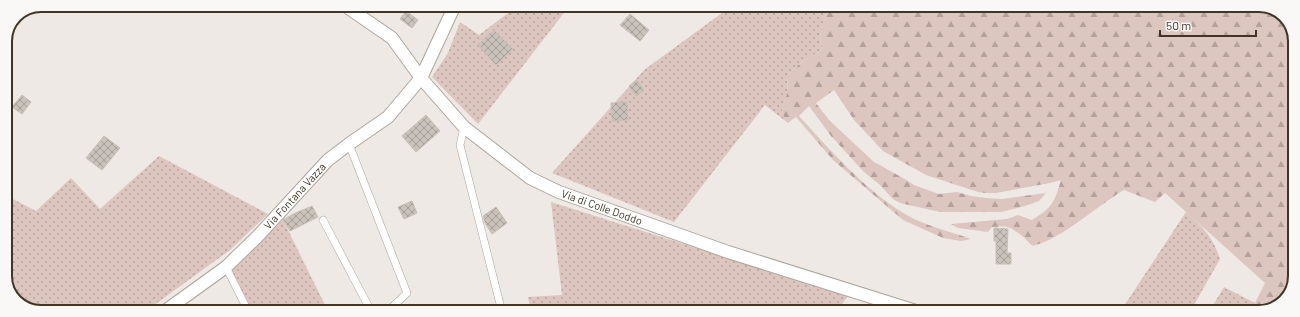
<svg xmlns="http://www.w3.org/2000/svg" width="1300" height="317" font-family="Barlow,sans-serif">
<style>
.grass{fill:url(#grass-dots)}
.forest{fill:url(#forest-firs)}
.building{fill:url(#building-cross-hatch);stroke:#c7c0b8}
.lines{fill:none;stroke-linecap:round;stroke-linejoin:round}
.lane-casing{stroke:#aca59c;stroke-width:8}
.street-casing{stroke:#aca59c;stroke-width:14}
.lane{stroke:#fff;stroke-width:7}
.street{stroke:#fff;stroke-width:12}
.labels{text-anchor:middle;stroke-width:4;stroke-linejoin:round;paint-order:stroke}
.street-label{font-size:11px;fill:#3f3625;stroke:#faf8f6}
.rim{fill:none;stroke:#3f3625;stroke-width:2}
</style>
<defs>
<pattern id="grass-dots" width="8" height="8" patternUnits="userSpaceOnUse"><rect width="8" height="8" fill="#ddc5c0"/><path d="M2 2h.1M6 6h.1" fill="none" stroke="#b5a19c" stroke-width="1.8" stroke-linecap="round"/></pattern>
<pattern id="forest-firs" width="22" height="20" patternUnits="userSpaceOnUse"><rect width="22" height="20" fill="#ddc5c0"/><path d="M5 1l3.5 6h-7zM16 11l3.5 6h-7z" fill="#b5a19c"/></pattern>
<pattern id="building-cross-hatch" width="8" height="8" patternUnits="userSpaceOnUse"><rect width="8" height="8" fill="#c8c2bb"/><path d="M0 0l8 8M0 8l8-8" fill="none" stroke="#a49e98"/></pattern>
</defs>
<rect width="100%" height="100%" fill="#eee9e5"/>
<g class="grass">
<path d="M 523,5 L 570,5 L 478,124 L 432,77 L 448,53 L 460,22 L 479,35 L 512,10 Z"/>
<path d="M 724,5 L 823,5 L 827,10 L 820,36 L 822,50 C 811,57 793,65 788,78 C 787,84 788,91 786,97 C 782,109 779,111 788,123 L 765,105 L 674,222 L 552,173 L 644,70 L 726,10 Z"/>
<path d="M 159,156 L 268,214 L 230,250 L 146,311 L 34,311 L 14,300 L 5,280 L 5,195 L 36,211 L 71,178 L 100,209 Z"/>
<path d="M 551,202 L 848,296 L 836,312 L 531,312 L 528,297 L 562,295 Z"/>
<path d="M 1186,212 C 1203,227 1213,237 1220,259 L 1190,312 L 1120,312 Z"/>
<path d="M 283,220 L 328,311 L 248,311 L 228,271 Z"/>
<path d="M 1224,287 L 1255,303 L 1264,310 L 1259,312 L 1209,312 Z"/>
</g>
<path class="forest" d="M 823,5 L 1266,6 L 1286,17 L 1295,37 L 1294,283 L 1282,303 L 1264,310 L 1255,303 L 1265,283 L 1165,193 L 1155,202 L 1124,190 C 1095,207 1065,237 1033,246 C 1027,242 1026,238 1021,235 C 1008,226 1009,226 992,227 L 988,232 L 958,228 L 951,224 L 1007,219 L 1018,215 L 1032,220 C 1053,207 1054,203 1061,180 L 1050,183 L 996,193 L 985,193 L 978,192 L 926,175 L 883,151 L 854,120 L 834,90 L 816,103 L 829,120 L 874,162 L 903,178 L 914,185 L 939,194 L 957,192 L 971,196 L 986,198 L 1002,199 L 1046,193 L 1039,201 L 1025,206 L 1001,212 L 940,212 L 900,203 L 893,199 L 880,185 L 864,172 L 831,136 L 809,106 L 799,116 C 831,151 864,189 905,214 C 925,226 949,231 971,239 L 961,241 L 943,238 L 903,220 L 833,160 L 796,117 L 788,123 C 779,111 782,109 786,97 C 788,91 787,84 788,78 C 793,65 811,57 822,50 L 820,36 L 827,10 Z"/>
<g class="building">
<path d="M 406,11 L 418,20 L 412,28 L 400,19 Z"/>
<path d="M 630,14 L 649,30 L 640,41 L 620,25 Z"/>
<path d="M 494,30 L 513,49 L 496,65 L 478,45 Z"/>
<path d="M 637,80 L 644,90 L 636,96 L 629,86 Z"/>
<path d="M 22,95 L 31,102 L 22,114 L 12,107 Z"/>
<path d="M 627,102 L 628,120 L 612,121 L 611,103 Z"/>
<path d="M 426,115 L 440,131 L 416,152 L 402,136 Z"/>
<path d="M 104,136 L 120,148 L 102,170 L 86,158 Z"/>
<path d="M 412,201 L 417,213 L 404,219 L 398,207 Z"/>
<path d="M 312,206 L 318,217 L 290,231 L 283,220 L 293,214 Z"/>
<path d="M 496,207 L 507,223 L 492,234 L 485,223 L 483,216 Z"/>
<path d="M 994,228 L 1008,229 L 1007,253 L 1011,253 L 1011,264 L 996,264 L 996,241 L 994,241 Z"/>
</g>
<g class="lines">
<defs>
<g id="lane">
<path d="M 464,127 L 460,145 L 502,312"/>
<path d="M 349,144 L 407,293 L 388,311"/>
<path d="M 323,220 L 371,311"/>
<path d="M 226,267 L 248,311"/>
</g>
<g id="street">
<path id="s1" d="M 344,5 L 392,38 L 421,78 L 464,127 L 530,178 L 559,192 L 728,252 L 919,312"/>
<path id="s2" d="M 165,311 L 226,267 L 258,236 L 328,160 L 349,144 L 388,117 L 421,78 L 455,5"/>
</g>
</defs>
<use href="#lane" class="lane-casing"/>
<use href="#street" class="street-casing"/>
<use href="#lane" class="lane"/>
<use href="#street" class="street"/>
</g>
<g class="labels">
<g class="street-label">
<text dy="4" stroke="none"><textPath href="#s2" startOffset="174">Via Fontana Vazza</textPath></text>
<text dy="4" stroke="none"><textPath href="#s1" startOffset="334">Via di Colle Doddo</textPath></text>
</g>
</g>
<path d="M0 0H1300V317H0ZM41 12H1259A29 29 0 0 1 1288 41V276A29 29 0 0 1 1259 305H41A29 29 0 0 1 12 276V41A29 29 0 0 1 41 12Z" fill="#faf8f6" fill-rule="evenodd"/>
<path class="rim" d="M41 12H1259A29 29 0 0 1 1288 41V276A29 29 0 0 1 1259 305H41A29 29 0 0 1 12 276V41A29 29 0 0 1 41 12Z"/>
<path d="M1160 30v6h96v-6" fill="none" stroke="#3f3625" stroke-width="2"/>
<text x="1166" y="30" font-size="12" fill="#3f3625" stroke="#faf8f6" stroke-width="3" paint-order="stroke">50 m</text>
</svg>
